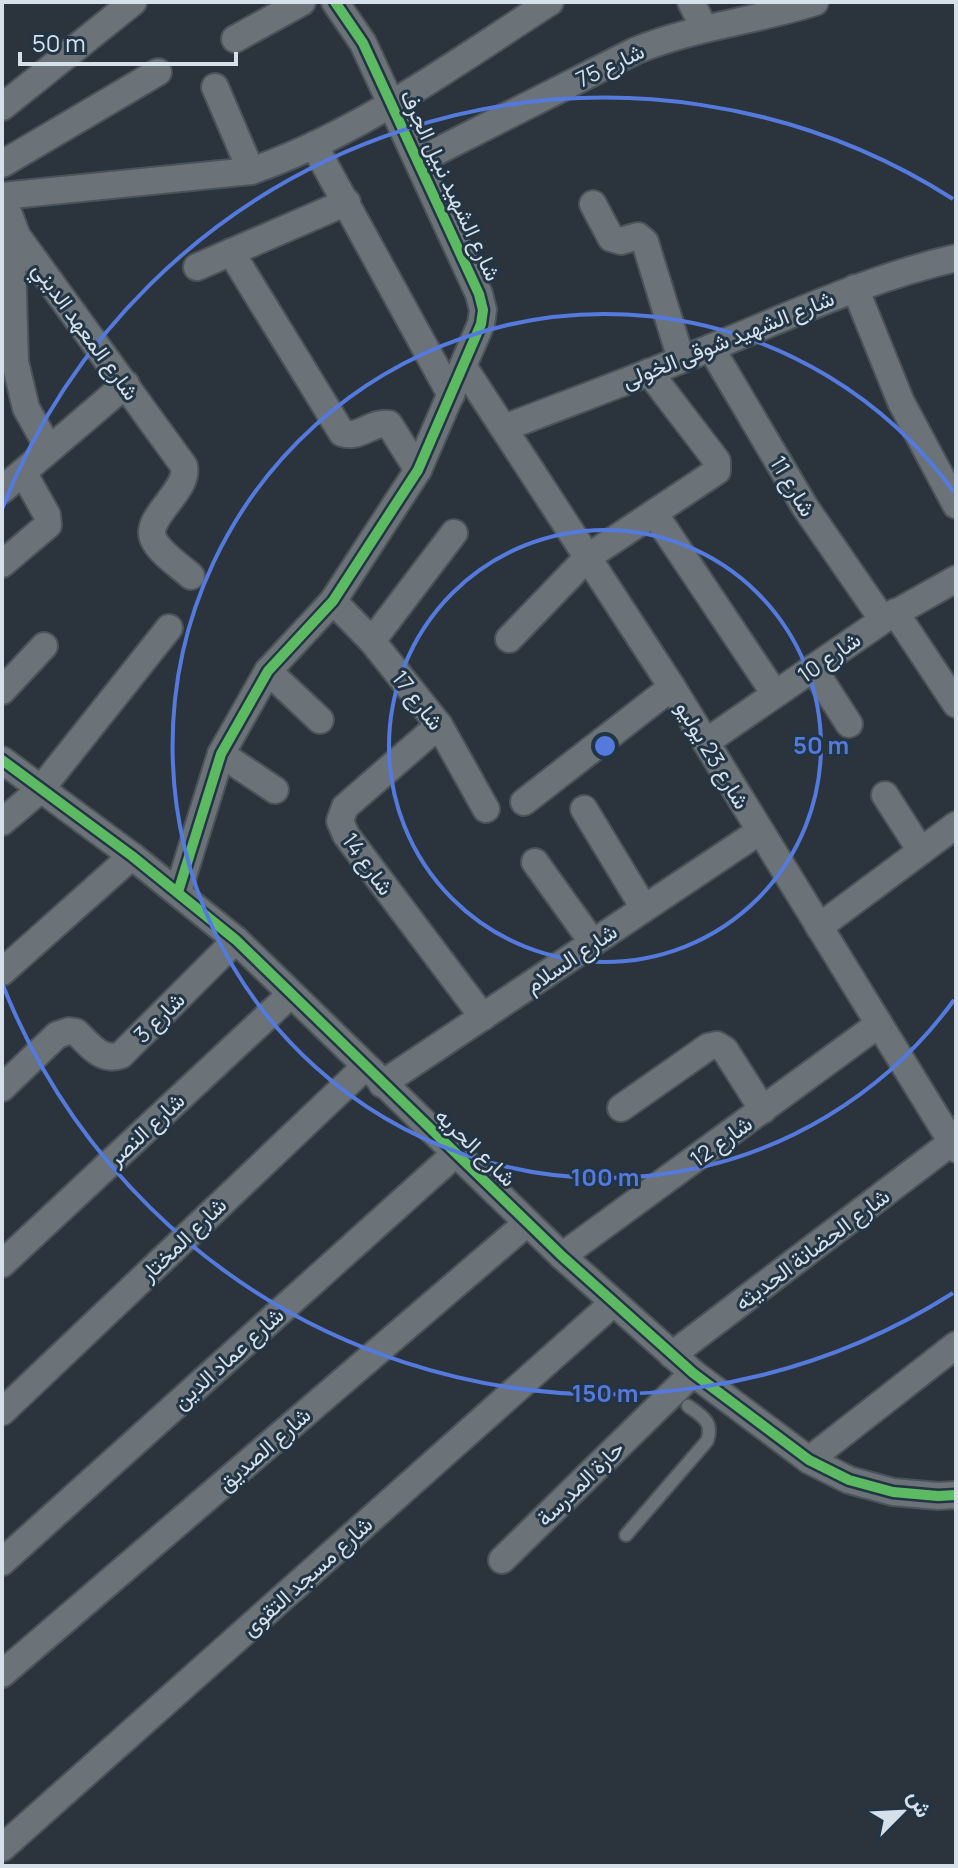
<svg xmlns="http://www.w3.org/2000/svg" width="958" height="1868" font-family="Manrope,Vazirmatn,sans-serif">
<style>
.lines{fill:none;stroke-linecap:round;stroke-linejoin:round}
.lane-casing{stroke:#4a535a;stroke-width:16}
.street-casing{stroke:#4a535a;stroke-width:30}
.lane{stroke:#6b7278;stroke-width:12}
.street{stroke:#6b7278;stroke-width:26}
.cycleway-casing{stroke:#233544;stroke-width:15}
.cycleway{stroke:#5cba63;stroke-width:10}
.ring{fill:none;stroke:#547add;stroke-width:4}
.labels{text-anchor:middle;stroke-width:6;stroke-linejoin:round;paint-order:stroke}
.street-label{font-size:22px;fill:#d5e0ea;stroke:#233544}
.centre{fill:#547add;stroke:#233544;stroke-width:4}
.ring-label{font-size:24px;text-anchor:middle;font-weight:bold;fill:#547add;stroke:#233544;stroke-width:6;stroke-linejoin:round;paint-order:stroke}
</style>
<rect width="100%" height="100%" fill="#2b343c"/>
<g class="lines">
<defs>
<path id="lane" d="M 626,1535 L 707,1441 C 714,1422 702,1416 688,1406"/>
<g id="street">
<path d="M 691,2 L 704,28"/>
<path d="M 235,39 L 302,2"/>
<path d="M 215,87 L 251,171"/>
<path d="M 2,107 L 133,2"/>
<path d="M 314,145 L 451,395"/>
<path d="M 418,161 L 635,51 C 693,27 755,21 815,2"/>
<path d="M 2,164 L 158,72"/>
<path d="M 2,196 L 251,171 C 359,134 455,63 550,2"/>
<path d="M 2,196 L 17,236 L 184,466 C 190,491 142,518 154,540 C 160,553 180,566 191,576"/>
<path d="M 593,204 L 611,238 L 621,241 L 638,236 L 645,242 L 681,359"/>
<path d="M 11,226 L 15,362 L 26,408 L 49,449"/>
<path d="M 231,252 L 342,433 C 360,439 372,421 389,424 L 418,470"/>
<path d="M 197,267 L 347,202"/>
<path d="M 855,288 L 901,402 L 956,505"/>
<path d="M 711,348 L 805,507 L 883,620"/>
<path d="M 463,366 L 672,687 L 956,1149"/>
<path d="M 504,428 C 574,401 645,375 715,346 C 794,314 872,277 956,258"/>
<path d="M 2,490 L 126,384"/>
<path d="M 654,513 L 775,694"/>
<path d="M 2,564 L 48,525 L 47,515 L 23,472"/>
<path d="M 333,601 L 372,641 L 439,725 L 486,809"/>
<path d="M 895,612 L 956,704"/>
<path d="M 509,639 L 588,557 L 717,471 L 717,461 L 649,372"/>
<path d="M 372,641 L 454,533"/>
<path d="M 813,668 L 849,724"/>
<path d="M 268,671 L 320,720"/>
<path d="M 2,691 L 44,646"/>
<path d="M 439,725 L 345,807 L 340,821 L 346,835 L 483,1017"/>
<path d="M 706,742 L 883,620 L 956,579"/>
<path d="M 221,754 L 275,790"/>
<path d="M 2,760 L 132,856 L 236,940 L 562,1256 L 693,1373 L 809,1460 L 849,1480 L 893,1492 L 938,1496 L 956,1495"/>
<path d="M 885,795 L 921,851"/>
<path d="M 524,802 L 672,687"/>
<path d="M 584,809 L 644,908"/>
<path d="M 2,822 L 41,789 L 169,628"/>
<path d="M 535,862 L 593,943"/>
<path d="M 178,892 L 221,754 L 268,671 L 333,601 L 418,470 L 481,324 L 483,310 L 479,294 L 363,43 L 335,2"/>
<path d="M 819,927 L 956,825"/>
<path d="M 2,972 L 132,856"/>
<path d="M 382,1084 L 760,831"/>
<path d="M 2,1088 L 57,1035 L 69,1031 L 76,1032 C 90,1045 101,1062 121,1055 L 236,940"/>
<path d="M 621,1108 L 708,1047 L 717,1045 L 725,1050 L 763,1110"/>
<path d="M 562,1256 L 879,1024"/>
<path d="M 2,1264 L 290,995"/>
<path d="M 672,1355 L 952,1142"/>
<path d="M 2,1412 L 365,1067"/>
<path d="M 809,1460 L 956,1345"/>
<path d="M 502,1560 L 693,1373"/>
<path d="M 2,1562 L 455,1154"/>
<path d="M 2,1674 L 527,1223"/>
<path d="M 2,1848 L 612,1304"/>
</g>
</defs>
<use href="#lane" class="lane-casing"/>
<use href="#street" class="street-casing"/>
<use href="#lane" class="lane"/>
<use href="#street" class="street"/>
<defs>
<g id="cycleway">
<path d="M 2,760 L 132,856 L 236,940 L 562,1256 L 693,1373 L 809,1460 L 849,1480 L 893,1492 L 938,1496 L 956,1495"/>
<path d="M 178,892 L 221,754 L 268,671 L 333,601 L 418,470 L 481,324 L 483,310 L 479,294 L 363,43 L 335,2"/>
</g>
</defs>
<use href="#cycleway" class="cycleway-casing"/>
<use href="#cycleway" class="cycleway"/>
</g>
<g class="ring">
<circle cx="605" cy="746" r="216"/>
<path d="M954 1000A432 432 0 1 1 954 492"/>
<path d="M953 1293A648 648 0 0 1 2 983M2 509A648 648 0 0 1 953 199"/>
</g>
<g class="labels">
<g class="street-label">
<text transform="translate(610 65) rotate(-26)" y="8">شارع 75</text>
<text transform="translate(451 185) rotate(65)" y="8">شارع الشهيد نبيل الجرف</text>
<text transform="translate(86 331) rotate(54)" y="8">شارع المعهد الديني</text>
<text transform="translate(728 339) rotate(-22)" y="8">شارع الشهيد شوقى الخولى</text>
<text transform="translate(793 486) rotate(59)" y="8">شارع 11</text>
<text transform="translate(829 657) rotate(-35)" y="8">شارع 10</text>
<text transform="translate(418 700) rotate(52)" y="8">شارع 17</text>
<text transform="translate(713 755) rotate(59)" y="8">شارع 23 يوليو</text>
<text transform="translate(368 864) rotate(54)" y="8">شارع 14</text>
<text transform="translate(571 958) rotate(-34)" y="8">شارع السلام</text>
<text transform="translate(159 1017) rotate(-45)" y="8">شارع 3</text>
<text transform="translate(146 1129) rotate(-43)" y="8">شارع النصر</text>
<text transform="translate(721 1141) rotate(-36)" y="8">شارع 12</text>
<text transform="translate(476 1147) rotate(44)" y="8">شارع الحريه</text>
<text transform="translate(183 1239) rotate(-44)" y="8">شارع المختار</text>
<text transform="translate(812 1249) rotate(-37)" y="8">شارع الحضانة الحديثه</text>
<text transform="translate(228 1358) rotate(-42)" y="8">شارع عماد الدين</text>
<text transform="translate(264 1449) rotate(-41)" y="8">شارع الصديق</text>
<text transform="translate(580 1483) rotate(-44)" y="8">حارة المدرسة</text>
<text transform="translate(307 1576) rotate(-42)" y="8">شارع مسجد التقوى</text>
</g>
</g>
<circle cx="605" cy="746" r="12" class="centre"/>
<g class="ring-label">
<text x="821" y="754">50 m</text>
<text x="605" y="1186">100 m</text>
<text x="605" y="1402">150 m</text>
</g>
<rect width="958" height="1868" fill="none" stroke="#d5e0ea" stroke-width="8"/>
<g transform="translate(902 1812) rotate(66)" stroke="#233544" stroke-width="6" paint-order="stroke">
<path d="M0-6L14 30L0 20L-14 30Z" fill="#d5e0ea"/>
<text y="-12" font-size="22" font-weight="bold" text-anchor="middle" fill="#d5e0ea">ش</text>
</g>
<path d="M20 52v12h216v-12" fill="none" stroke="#d5e0ea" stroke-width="4"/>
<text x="32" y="52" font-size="24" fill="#d5e0ea" stroke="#233544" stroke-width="6" paint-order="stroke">50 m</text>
</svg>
